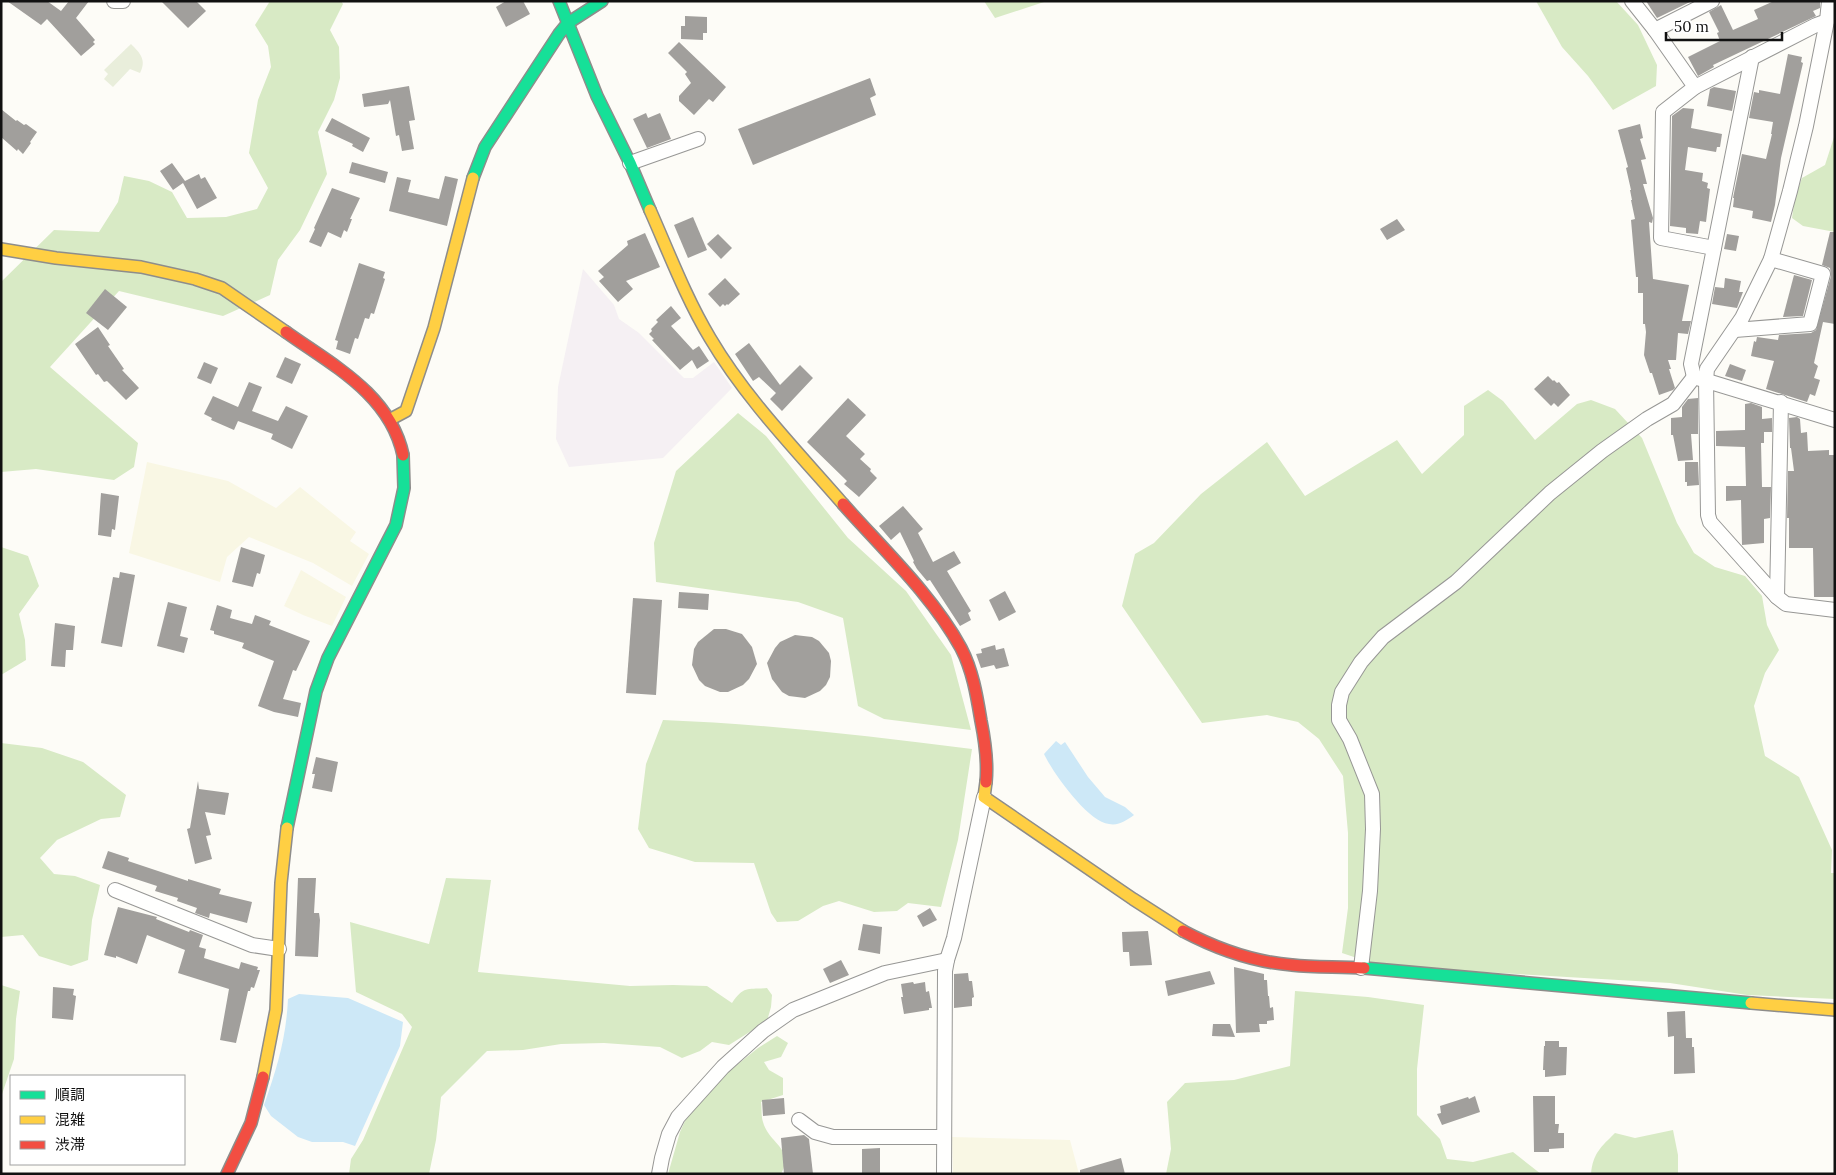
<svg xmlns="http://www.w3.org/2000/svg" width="1836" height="1175" font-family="Lora,'Noto Sans JP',serif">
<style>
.industrial{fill:#f5f0f3}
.farmland{fill:#f9f7e4}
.forest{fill:#d8eac5}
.cemetery{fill:#e9eedb}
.water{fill:#cde8f7}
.building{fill:#a19f9c}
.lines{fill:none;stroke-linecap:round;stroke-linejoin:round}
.street-casing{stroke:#979795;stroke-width:16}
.fast-casing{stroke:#8e8d8b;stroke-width:14}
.slow-casing{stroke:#8e8d8b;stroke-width:14}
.jam-casing{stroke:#8e8d8b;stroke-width:14}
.street{stroke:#fffffe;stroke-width:14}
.fast{stroke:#16e098;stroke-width:11}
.slow{stroke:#ffcf43;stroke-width:11}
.jam{stroke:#f24e42;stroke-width:11}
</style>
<rect width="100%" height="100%" fill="#fdfcf7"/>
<path class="industrial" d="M 583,269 L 614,305 L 619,319 L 639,333 L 684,378 L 693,378 L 714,362 L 732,388 L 663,458 L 569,467 L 556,439 L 558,387 Z"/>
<g class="farmland">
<path d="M 147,462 L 228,481 L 276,508 L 300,487 L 356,532 L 350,541 L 369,554 L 352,586 L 313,563 L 249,537 L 227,557 L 220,582 L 129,553 Z"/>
<path d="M 301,570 L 346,597 L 332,626 L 303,615 L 284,606 Z"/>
<path d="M 952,1137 L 1070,1140 L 1079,1174 L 953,1174 Z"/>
</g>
<g class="forest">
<path d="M 270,1 L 341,1 L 343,4 L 330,30 L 339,47 L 340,78 L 334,100 L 318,132 L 327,174 L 300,230 L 278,260 L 270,295 L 223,316 L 119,291 L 50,367 L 138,443 L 134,467 L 114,480 L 36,469 L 1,472 L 1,282 L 54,230 L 99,232 L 118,202 L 124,176 L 149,181 L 172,192 L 187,218 L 226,217 L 257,209 L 268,188 L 249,153 L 258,100 L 271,67 L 268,46 L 255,25 Z"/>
<path d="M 984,1 L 1047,1 L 995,18 Z"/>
<path d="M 1536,1 L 1616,1 L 1638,25 L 1657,65 L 1656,86 L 1613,110 L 1588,76 L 1562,47 Z"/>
<path d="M 1835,134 L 1835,232 L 1803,226 L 1792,218 L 1795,197 L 1802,178 L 1825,165 Z"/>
<path d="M 1488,390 L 1503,401 L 1535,440 L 1577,404 L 1591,400 L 1615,409 L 1642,438 L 1677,523 L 1694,553 L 1715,567 L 1745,576 L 1762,596 L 1767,625 L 1779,650 L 1765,673 L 1754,706 L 1765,756 L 1799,777 L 1832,850 L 1831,873 L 1835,873 L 1835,999 L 1747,995 L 1670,983 L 1381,966 L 1342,953 L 1348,908 L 1348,833 L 1343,776 L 1319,739 L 1298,722 L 1267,715 L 1202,723 L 1122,606 L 1135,554 L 1154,543 L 1201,494 L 1267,442 L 1305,496 L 1397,440 L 1422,474 L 1464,435 L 1464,406 Z"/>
<path d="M 738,413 L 766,436 L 848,538 L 906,591 L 951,655 L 971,730 L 884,719 L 858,706 L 843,618 L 798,602 L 656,582 L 654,543 L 676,471 Z"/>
<path d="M 1,547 L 28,556 L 39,586 L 19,614 L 25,640 L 26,660 L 1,675 Z"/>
<path d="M 663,720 C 767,724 869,736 972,749 L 958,840 L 941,907 L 908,903 L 897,911 L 874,912 L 839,901 L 823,906 L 798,921 L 777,922 L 771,913 L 754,863 L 695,862 L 649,848 L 638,829 L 646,764 Z"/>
<path d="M 1,743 L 42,748 L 83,762 L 126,795 L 120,817 L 101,819 L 57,840 L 40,858 L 54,874 L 75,876 L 100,885 L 92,920 L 88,960 L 71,966 L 39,956 L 23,935 L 1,937 Z"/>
<path d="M 446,878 L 491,880 L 478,972 L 630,986 L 673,985 L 707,986 L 732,1003 C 744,985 748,990 767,988 L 772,995 L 771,1007 L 767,1021 L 729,1045 L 712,1042 L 700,1051 L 682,1058 L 660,1047 L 604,1043 L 561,1044 L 523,1050 L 487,1051 L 441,1097 L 436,1140 L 429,1174 L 349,1174 L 351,1159 L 363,1140 L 412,1027 L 402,1014 L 356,992 L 350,922 L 429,944 Z"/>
<path d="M 1,985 L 20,991 L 16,1019 L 14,1059 L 1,1097 Z"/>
<path d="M 1295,991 L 1368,997 L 1424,1005 L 1417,1069 L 1417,1115 L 1440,1139 L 1447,1159 L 1473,1162 L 1513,1152 L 1541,1174 L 1166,1174 L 1171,1149 L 1167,1102 L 1185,1083 L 1234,1080 L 1290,1066 Z"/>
<path d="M 777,1036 L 788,1043 L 781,1057 L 764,1062 L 769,1070 L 783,1078 L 783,1095 L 761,1102 C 762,1108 761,1116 763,1122 C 769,1144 795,1148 781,1174 L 668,1174 L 680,1132 L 690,1110 L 723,1076 L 758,1048 Z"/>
<path d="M 1673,1130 L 1678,1155 L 1678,1174 L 1591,1174 C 1593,1153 1601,1147 1615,1133 L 1635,1138 Z"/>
</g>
<path class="cemetery" d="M 131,44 C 140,53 147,60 140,73 L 130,69 L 113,87 L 104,79 L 108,74 L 104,70 Z"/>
<g class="water">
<path d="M 1056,741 L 1061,745 L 1065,742 L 1088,777 L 1105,797 L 1125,807 L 1134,815 C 1127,820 1119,826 1109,824 C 1088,822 1053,773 1044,754 Z"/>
<path d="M 299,994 L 348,998 L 403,1022 L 400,1046 L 355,1146 L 343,1142 L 312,1142 L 298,1137 L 271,1116 L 264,1105 C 277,1068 286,1039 288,999 Z"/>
</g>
<g class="building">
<path d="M 7,1 L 47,1 L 61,11 L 69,1 L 89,1 L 76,18 L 95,40 L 93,42 L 95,44 L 81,56 L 47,19 L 41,25 Z"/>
<path d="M 161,1 L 196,1 L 206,11 L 188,28 Z"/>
<path d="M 506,1 L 523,1 L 530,14 L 506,27 L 496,7 Z"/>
<path d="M 1646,1 L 1692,1 L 1657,18 Z"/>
<path d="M 1774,1 L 1820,1 L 1820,8 L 1813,11 L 1816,16 L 1713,65 L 1714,67 L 1698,76 L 1688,57 L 1720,41 L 1717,33 L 1719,32 L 1709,12 L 1721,5 L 1733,30 L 1758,19 L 1754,10 Z"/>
<path d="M 685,16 L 707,17 L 707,33 L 703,33 L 703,40 L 681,39 L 681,26 L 685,26 Z"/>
<path d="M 679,42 L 726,87 L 713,102 L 709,99 L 694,115 L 679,101 L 679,96 L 691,83 L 685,74 L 687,72 L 668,53 Z"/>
<path d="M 1788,54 L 1802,57 L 1801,62 L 1803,63 L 1781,158 L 1775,205 L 1771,222 L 1752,218 L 1753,211 L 1733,207 L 1734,198 L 1733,198 L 1742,154 L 1766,159 L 1772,134 L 1771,134 L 1773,122 L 1749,118 L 1754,92 L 1759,93 L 1759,90 L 1780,94 Z"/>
<path d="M 870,78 L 876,95 L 870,98 L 876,115 L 753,165 L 738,129 Z"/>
<path d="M 409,86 L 415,120 L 409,121 L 414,149 L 402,151 L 399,135 L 396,136 L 390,100 L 388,104 L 364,107 L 362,94 Z"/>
<path d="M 1714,87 L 1736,91 L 1732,111 L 1707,106 L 1710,89 Z"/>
<path d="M 1683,108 L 1694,109 L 1691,128 L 1722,134 L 1720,147 L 1717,147 L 1716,152 L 1688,147 L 1685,170 L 1703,173 L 1702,181 L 1708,183 L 1707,188 L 1710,189 L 1706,222 L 1700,221 L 1698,234 L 1686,233 L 1686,228 L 1670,226 L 1672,121 L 1672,116 Z"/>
<path d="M 1,109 L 16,121 L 17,120 L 24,125 L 26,124 L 37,132 L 30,142 L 31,143 L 23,154 L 18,149 L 17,151 L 1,137 Z"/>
<path d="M 646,113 L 648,118 L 660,113 L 671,139 L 647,148 L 633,119 Z"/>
<path d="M 332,118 L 370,138 L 363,152 L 352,146 L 353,144 L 325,131 Z"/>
<path d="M 1640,124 L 1643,138 L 1640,139 L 1646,159 L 1641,160 L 1647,184 L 1643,184 L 1653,218 L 1652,223 L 1649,222 L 1653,279 L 1689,285 L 1682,321 L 1691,321 L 1688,334 L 1678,333 L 1676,360 L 1668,360 L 1671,369 L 1669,369 L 1675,388 L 1673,390 L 1659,395 L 1652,373 L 1650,373 L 1644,355 L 1646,332 L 1645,324 L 1643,324 L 1643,293 L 1638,293 L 1638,277 L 1636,277 L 1631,220 L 1635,219 L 1631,200 L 1632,200 L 1630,190 L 1631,190 L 1626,168 L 1628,167 L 1618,130 Z"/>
<path d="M 352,162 L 388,172 L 385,183 L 349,173 Z"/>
<path d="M 172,163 L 185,181 L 199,174 L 201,179 L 205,177 L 217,198 L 197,209 L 183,183 L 173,190 L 160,171 Z"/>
<path d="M 445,176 L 458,179 L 447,226 L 389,211 L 397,177 L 411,180 L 408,192 L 439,199 Z"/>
<path d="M 332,188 L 360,198 L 350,219 L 352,219 L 347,232 L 344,230 L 341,238 L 328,232 L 321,247 L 309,242 L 315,229 L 314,228 Z"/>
<path d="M 693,217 L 707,250 L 688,258 L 674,225 Z"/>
<path d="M 1397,219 L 1405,230 L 1387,240 L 1380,229 Z"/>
<path d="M 1830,232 L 1835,232 L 1835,324 L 1823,322 L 1814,363 L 1818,366 L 1814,378 L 1820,380 L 1815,396 L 1810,394 L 1807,402 L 1766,389 L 1774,361 L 1751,356 L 1754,341 L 1756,342 L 1757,337 L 1778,340 L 1779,335 L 1811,333 L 1816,330 L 1831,276 L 1830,268 L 1822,265 Z"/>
<path d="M 645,233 L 660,267 L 626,281 L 633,289 L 618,302 L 599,281 L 604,277 L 598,271 L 628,245 L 627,241 Z"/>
<path d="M 718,234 L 732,248 L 721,259 L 707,244 Z"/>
<path d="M 1727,234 L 1739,236 L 1736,251 L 1724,249 Z"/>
<path d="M 359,263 L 385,272 L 383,278 L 385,279 L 374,314 L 371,313 L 369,319 L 365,318 L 358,339 L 355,338 L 350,354 L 336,349 L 338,341 L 335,340 Z"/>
<path d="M 1794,275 L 1812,280 L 1803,316 L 1783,317 Z"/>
<path d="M 725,278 L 740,294 L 728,305 L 727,304 L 725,306 L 723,304 L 720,307 L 708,294 Z"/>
<path d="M 1725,278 L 1741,281 L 1739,292 L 1743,292 L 1737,308 L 1712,304 L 1715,287 L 1724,288 Z"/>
<path d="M 105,289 L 127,307 L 108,330 L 86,313 Z"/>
<path d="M 671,306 L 681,318 L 671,326 L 693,350 L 699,346 L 709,361 L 697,369 L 692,360 L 680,370 L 652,340 L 654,339 L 649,334 L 652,331 L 651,329 L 658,322 L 656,320 Z"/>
<path d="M 98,327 L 110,345 L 108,346 L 124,369 L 122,370 L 139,388 L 126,400 L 107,381 L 104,382 L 98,374 L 96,375 L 75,344 Z"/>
<path d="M 749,343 L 780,385 L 800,365 L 813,378 L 782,411 L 770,399 L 776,393 L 759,377 L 753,381 L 735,354 Z"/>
<path d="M 285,357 L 301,364 L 292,384 L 276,377 Z"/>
<path d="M 204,362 L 218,368 L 211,384 L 197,378 Z"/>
<path d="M 1730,364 L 1746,370 L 1742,381 L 1725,376 Z"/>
<path d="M 1548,376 L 1553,381 L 1554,380 L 1557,383 L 1559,382 L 1570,395 L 1558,407 L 1554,403 L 1551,406 L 1534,389 Z"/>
<path d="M 249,382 L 262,387 L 252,411 L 278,421 L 286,406 L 308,416 L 292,449 L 271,439 L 273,434 L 238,421 L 234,430 L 211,420 L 212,418 L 204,414 L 213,396 L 238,407 Z"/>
<path d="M 848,398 L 866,415 L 846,436 L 865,454 L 860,459 L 871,469 L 870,471 L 877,478 L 859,497 L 844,484 L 847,481 L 807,442 Z"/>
<path d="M 1698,398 L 1698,434 L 1691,434 L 1693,460 L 1678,461 L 1673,435 L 1671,435 L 1671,418 L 1682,417 L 1682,407 L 1688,399 Z"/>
<path d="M 1751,403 L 1762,407 L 1762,419 L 1772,418 L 1772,432 L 1764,432 L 1764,443 L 1761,443 L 1762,487 L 1771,487 L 1770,518 L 1764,519 L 1764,543 L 1742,545 L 1741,500 L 1726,501 L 1726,486 L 1746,486 L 1745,447 L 1716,446 L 1716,431 L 1745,430 L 1745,404 Z"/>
<path d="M 1797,417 L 1800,419 L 1801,433 L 1807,432 L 1808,451 L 1829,450 L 1829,455 L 1834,455 L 1835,597 L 1814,597 L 1813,548 L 1789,548 L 1789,518 L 1787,518 L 1788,471 L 1794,471 L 1791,448 L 1790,448 L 1789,418 Z"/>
<path d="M 1685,462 L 1698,462 L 1699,485 L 1687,486 L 1687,482 L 1685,482 Z"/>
<path d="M 101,493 L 119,496 L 115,530 L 112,529 L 111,537 L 98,535 Z"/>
<path d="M 903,506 L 923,529 L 918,533 L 933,562 L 954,551 L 961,563 L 947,571 L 971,611 L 968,613 L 971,620 L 960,626 L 930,580 L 927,581 L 917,569 L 913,562 L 914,561 L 900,532 L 891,540 L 879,526 Z"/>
<path d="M 241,547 L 265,555 L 260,574 L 257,573 L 253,587 L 232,582 Z"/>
<path d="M 120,572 L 135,575 L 122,647 L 101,643 L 113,577 L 119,578 Z"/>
<path d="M 1005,591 L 1016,612 L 999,621 L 989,600 Z"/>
<path d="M 679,592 L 709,594 L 708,610 L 678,608 Z"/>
<path d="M 633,598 L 662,600 L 656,695 L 626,693 Z"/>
<path d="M 168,602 L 187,607 L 180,636 L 188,638 L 184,653 L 157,646 Z"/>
<path d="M 217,605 L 232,610 L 230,618 L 252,624 L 255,615 L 271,621 L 269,625 L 310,641 L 296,671 L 293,670 L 283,699 L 301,703 L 298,717 L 274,712 L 258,706 L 274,661 L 242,648 L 244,643 L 214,634 L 214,631 L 210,630 Z"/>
<path d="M 55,623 L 75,626 L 73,650 L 66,650 L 65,667 L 51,666 Z"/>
<path d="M 714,629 L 726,629 L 742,634 L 752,647 L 757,664 L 749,679 L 743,685 L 728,692 L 720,692 L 705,686 L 699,680 L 692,665 L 694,649 L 698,642 Z"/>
<path d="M 795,635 L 812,637 L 819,641 L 829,653 L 831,661 L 830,677 L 826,685 L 820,691 L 805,698 L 789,696 L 782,692 L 772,679 L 767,663 L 775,648 L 780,642 Z"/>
<path d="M 995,645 L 996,650 L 1004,648 L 1009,666 L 996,669 L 994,665 L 981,668 L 976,654 L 982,653 L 981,649 Z"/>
<path d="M 316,757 L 338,762 L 332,792 L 312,788 L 315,774 L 312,774 Z"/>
<path d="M 198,781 L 199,789 L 229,793 L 225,815 L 205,812 L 211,835 L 206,836 L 212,859 L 195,864 L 187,829 L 190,828 Z"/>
<path d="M 108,851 L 129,858 L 128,861 L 188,881 L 188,879 L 221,889 L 219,894 L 252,902 L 247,923 L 210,913 L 209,918 L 195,913 L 197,908 L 177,901 L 178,898 L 155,891 L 157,886 L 102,868 Z"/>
<path d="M 298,878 L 316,878 L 314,913 L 319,913 L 320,920 L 318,957 L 295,956 Z"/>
<path d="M 118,907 L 157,917 L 156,919 L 189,932 L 190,930 L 203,935 L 199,947 L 206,949 L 204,958 L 239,969 L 241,962 L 258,967 L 257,970 L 260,970 L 254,988 L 251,987 L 250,991 L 248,991 L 236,1043 L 220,1040 L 229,989 L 178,973 L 185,950 L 147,935 L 137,964 L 116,956 L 116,958 L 104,955 Z"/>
<path d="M 930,908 L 937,920 L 923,927 L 917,916 Z"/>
<path d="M 863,924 L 882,927 L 880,954 L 858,950 Z"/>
<path d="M 1148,931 L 1152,965 L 1130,966 L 1129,952 L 1123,952 L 1122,932 Z"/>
<path d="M 841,960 L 849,975 L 830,983 L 823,969 Z"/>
<path d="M 1234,967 L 1264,974 L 1264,980 L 1267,980 L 1268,996 L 1269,996 L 1270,1008 L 1273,1007 L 1274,1020 L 1267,1021 L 1267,1024 L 1259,1024 L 1260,1032 L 1236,1033 Z"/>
<path d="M 1210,971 L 1215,984 L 1168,996 L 1165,981 Z"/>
<path d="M 968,973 L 969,981 L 972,981 L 974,997 L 972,998 L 972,1006 L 954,1008 L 954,974 Z"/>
<path d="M 913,982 L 914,984 L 925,982 L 926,992 L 929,991 L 932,1008 L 929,1008 L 929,1010 L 904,1014 L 901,997 L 903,997 L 901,984 Z"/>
<path d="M 53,987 L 74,989 L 73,995 L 76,996 L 73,1020 L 52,1018 Z"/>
<path d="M 1685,1011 L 1686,1038 L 1692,1038 L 1692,1047 L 1694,1047 L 1695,1073 L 1674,1074 L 1674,1036 L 1668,1037 L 1667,1012 Z"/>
<path d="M 1213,1024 L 1230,1024 L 1235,1037 L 1212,1036 Z"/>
<path d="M 1545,1041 L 1559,1041 L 1559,1047 L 1567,1047 L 1566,1075 L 1545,1077 L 1545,1070 L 1543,1070 L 1544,1046 L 1545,1046 Z"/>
<path d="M 1475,1096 L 1480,1112 L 1442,1125 L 1437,1114 L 1441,1113 L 1440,1106 L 1468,1097 L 1469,1099 Z"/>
<path d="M 1533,1096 L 1555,1096 L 1555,1124 L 1559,1124 L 1558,1133 L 1564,1133 L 1564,1148 L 1549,1149 L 1549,1152 L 1534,1152 Z"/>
<path d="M 784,1098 L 785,1114 L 763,1116 L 762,1100 Z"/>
<path d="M 804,1135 L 809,1139 L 813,1174 L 784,1174 L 781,1138 Z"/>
<path d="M 880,1148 L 880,1174 L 862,1174 L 862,1149 Z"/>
<path d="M 1121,1158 L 1125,1174 L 1080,1174 L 1080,1170 Z"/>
</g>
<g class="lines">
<defs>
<g id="street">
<path d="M 114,1 L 123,1"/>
<path d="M 1632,1 L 1655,30 L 1695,87 L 1816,25 L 1827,21"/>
<path d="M 1829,1 L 1827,21 L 1806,126 L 1790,191 L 1771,259 L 1742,318 L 1707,369 L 1706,380 L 1708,515 L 1710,522 L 1777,597 L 1786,604 L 1835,610"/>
<path d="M 1655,30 L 1712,1"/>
<path d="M 1695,87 L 1663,112 L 1661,238 L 1714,248"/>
<path d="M 630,163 L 698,139"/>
<path d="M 1735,330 L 1810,324 L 1823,274 L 1771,259"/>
<path d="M 1694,377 L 1691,364 L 1752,57"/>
<path d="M 1777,597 L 1781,402"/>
<path d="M 115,890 L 252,945 L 279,949"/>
<path d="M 1361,968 L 1370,891 L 1373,829 L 1372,794 L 1350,739 L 1339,720 L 1339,705 L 1342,692 L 1361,662 L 1383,637 L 1456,582 L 1550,493 L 1602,451 L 1647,419 L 1673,404 L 1694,377 L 1835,420"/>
<path d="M 799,1120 L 815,1132 L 833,1137 L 944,1137"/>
<path d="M 659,1174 L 662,1158 L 669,1134 L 678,1117 L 723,1067 L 763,1031 L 793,1010 L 885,973 L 947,960"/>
<path d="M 944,1174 L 945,971 L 947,960 L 954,938 L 984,797"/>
</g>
<g id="fast">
<path d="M 559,1 L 597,96 L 630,163 L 650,210"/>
<path d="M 473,178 L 485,147 L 559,34 L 568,23 L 602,1"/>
<path d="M 287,828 L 316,691 L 328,658 L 396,525 L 404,488 L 403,455"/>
<path d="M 1364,968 L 1751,1003"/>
</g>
<g id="slow">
<path d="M 650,210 C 669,253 686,298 710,338 C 746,399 797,451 843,504"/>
<path d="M 1,249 L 56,258 L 141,267 L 195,279 L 222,288 L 286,332"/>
<path d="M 391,419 L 406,411 L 434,328 L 473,178"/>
<path d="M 986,782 L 984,797 L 1133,899 L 1183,931"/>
<path d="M 1751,1003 L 1835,1010"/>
<path d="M 263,1077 L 276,1010 L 281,883 L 287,828"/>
</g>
<g id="jam">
<path d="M 286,332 C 332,365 390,394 403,455"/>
<path d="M 843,504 C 882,548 933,596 961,648 C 973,671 977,697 981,721 C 985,741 988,762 986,782"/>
<path d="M 1183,931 C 1217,949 1253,962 1292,965 C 1316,968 1340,966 1364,968"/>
<path d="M 227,1174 L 251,1123 L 263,1077"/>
</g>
</defs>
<use href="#street" class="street-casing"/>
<use href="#fast" class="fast-casing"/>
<use href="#slow" class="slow-casing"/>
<use href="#jam" class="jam-casing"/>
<use href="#street" class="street"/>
<use href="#fast" class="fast"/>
<use href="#slow" class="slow"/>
<use href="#jam" class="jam"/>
</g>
<rect width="1836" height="1175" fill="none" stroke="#111111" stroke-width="5"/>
<rect x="10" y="1075" width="175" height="90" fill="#ffffff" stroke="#a0a0a0"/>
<rect x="20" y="1091" width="25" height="8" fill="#16e098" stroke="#a0a0a0"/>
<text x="55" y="1100" font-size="15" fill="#111111">順調</text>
<rect x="20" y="1116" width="25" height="8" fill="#ffcf43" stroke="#a0a0a0"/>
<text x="55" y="1125" font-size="15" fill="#111111">混雑</text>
<rect x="20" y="1141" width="25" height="8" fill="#f24e42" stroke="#a0a0a0"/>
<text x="55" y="1150" font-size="15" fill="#111111">渋滞</text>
<path d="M1666 32v8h116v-8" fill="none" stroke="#111111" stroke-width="2.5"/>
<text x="1674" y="32" font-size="15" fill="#111111" stroke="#ffffff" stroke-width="4" paint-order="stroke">50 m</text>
</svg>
